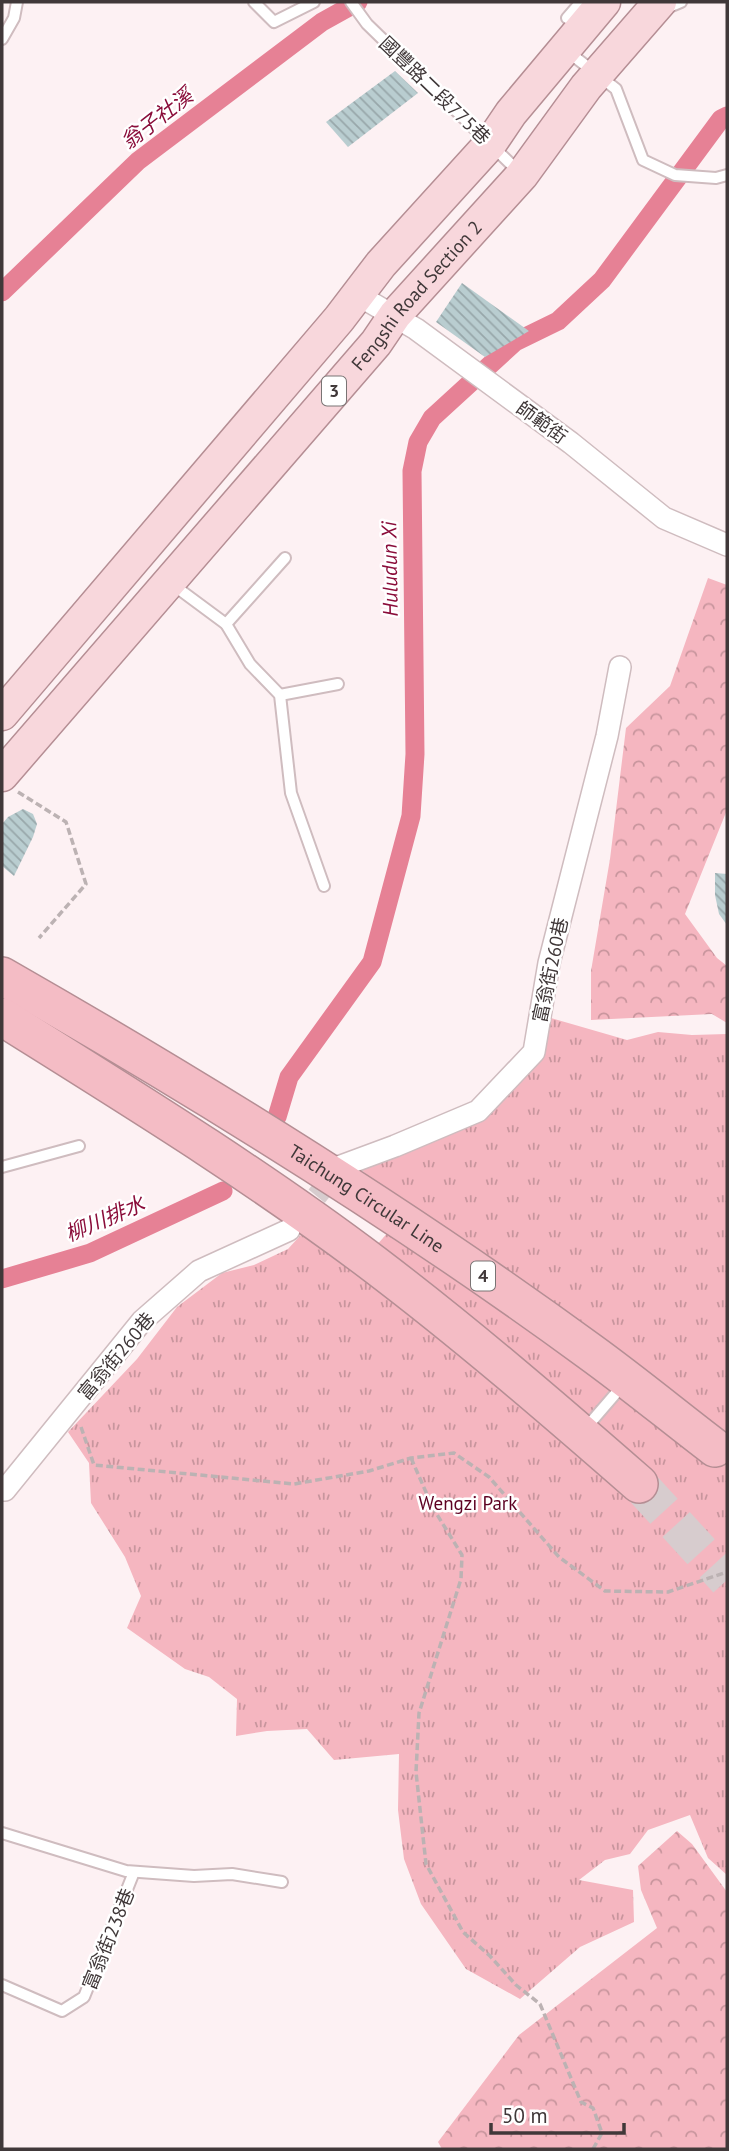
<svg xmlns="http://www.w3.org/2000/svg" width="729" height="2151" font-family="'PT Sans','Noto Sans TC',sans-serif">
<style>
.forest{fill:url(#forest-crowns)}
.park{fill:url(#park-tufts)}
.lines{fill:none;stroke-linecap:round;stroke-linejoin:round}
.canal{stroke:#e68195;stroke-width:19}
.building{fill:url(#building-back-hatch)}
.street-tunnel{stroke:#d7ccce;stroke-width:21;stroke-dasharray:21 10;stroke-linecap:butt}
.highway-tunnel{stroke:#d7ccce;stroke-width:37;stroke-dasharray:37 18;stroke-linecap:butt}
.lane-casing{stroke:#cfbcbf;stroke-width:14}
.street-casing{stroke:#cfbcbf;stroke-width:24}
.primary-casing{stroke:#b58e94;stroke-width:35}
.highway-casing{stroke:#b58e94;stroke-width:40}
.path{stroke:#bcb2b3;stroke-width:3.5;stroke-dasharray:7 3.5;stroke-linecap:butt}
.lane{stroke:#fff;stroke-width:10}
.street{stroke:#fff;stroke-width:21}
.primary{stroke:#f8d7dc;stroke-width:32}
.highway{stroke:#f4bcc5;stroke-width:37}
.labels{text-anchor:middle;stroke-width:5;stroke-linejoin:round;paint-order:stroke}
.shield{fill:#fff;stroke:#797474;stroke-width:2}
.shield-label{font-size:18px;font-weight:bold;fill:#403839}
.street-label{font-size:19px;fill:#403839;stroke:#fff}
.park-label{font-size:19px;fill:#5d0022;stroke:#fff}
.water-label{font-size:21px;font-style:italic;fill:#8a0d3a;stroke:#fff}
</style>
<defs>
<pattern id="forest-crowns" width="20" height="18" patternUnits="userSpaceOnUse" patternTransform="scale(1.75)"><rect width="20" height="18" fill="#f5b6c0"/><path d="M2 6a3 3 0 1 1 6 0M12 15a3 3 0 1 1 6 0" fill="none" stroke="#c8959d"/></pattern>
<pattern id="park-tufts" width="24" height="20" patternUnits="userSpaceOnUse" patternTransform="scale(1.75)"><rect width="24" height="20" fill="#f5b6c0"/><path d="M3 7l-1-3M5 7V3M7 7l1-3M15 17l-1-3M17 17v-4M19 17l1-3" fill="none" stroke="#c8959d"/></pattern>
<pattern id="building-back-hatch" width="6" height="6" patternUnits="userSpaceOnUse" patternTransform="scale(1.75)"><rect width="6" height="6" fill="#b9cdd0"/><path d="M-1 5l2 2M0 0l6 6M5-1l2 2" fill="none" stroke="#98a7aa"/></pattern>
</defs>
<rect width="100%" height="100%" fill="#fdf1f3"/>
<g class="forest">
<path d="M 708,578 L 727,585 L 727,810 L 685,914 L 717,958 L 727,966 L 727,1023 L 712,1014 L 591,1020 L 591,971 L 610,859 L 626,728 L 670,686 Z"/>
<path d="M 677,1831 L 692,1844 L 727,1892 L 727,2149 L 442,2149 L 438,2142 L 519,2035 L 657,1928 L 641,1890 L 638,1866 Z"/>
</g>
<path class="park" d="M 544,1016 L 627,1040 L 658,1032 L 692,1035 L 727,1034 L 727,1875 L 708,1858 L 690,1815 L 648,1830 L 630,1854 L 605,1860 L 579,1880 L 633,1890 L 634,1922 L 580,1947 L 520,1999 L 466,1969 L 421,1904 L 404,1859 L 398,1810 L 399,1754 L 334,1760 L 307,1729 L 267,1731 L 236,1736 L 237,1699 L 209,1677 L 185,1669 L 127,1628 L 141,1596 L 125,1557 L 91,1503 L 89,1463 L 68,1432 L 137,1359 L 177,1307 L 222,1273 L 254,1265 L 288,1249 L 309,1226 L 358,1266 L 408,1210 L 353,1163 L 507,1091 Z"/>
<g class="lines">
<g class="canal">
<path d="M 2,292 L 138,161 L 322,22 L 358,2"/>
<path d="M 277,1117 L 289,1077 L 372,962 L 411,816 L 415,754 L 412,471 L 418,442 L 432,418 L 515,342 L 558,321 L 602,280 L 721,119 L 727,116"/>
<path d="M 2,1279 L 90,1253 L 223,1191"/>
</g>
</g>
<g class="building">
<path d="M 395,71 L 418,93 L 348,147 L 326,122 Z"/>
<path d="M 462,283 L 529,331 L 485,357 L 436,322 Z"/>
<path d="M 23,809 L 33,814 L 37,824 L 33,837 L 14,876 L 2,866 L 2,824 L 8,817 Z"/>
<path d="M 715,873 L 727,874 L 727,925 L 719,914 L 715,895 Z"/>
</g>
<g class="lines">
<path class="street-tunnel" d="M 297,1220 L 339,1169"/>
<path class="highway-tunnel" d="M 639,1484 L 727,1580"/>
<defs>
<g id="lane">
<path d="M 254,2 L 274,22 L 314,2"/>
<path d="M 351,2 L 367,24 L 520,173"/>
<path d="M 662,10 L 681,2"/>
<path d="M 567,18 L 581,2"/>
<path d="M 2,39 L 14,18 L 17,2"/>
<path d="M 567,51 L 616,89 L 643,160 L 675,175 L 716,178 L 727,175"/>
<path d="M 172,584 L 226,624 L 250,664 L 280,695 L 291,793 L 324,886"/>
<path d="M 226,624 L 285,558"/>
<path d="M 280,695 L 338,684"/>
<path d="M 2,1167 L 79,1146"/>
<path d="M 585,1429 L 623,1385"/>
<path d="M 2,1833 L 126,1871 L 194,1876 L 232,1874 L 282,1882"/>
<path d="M 2,1985 L 62,2011 L 84,1997 L 134,1872"/>
</g>
<g id="street">
<path d="M 358,295 L 416,329 L 571,443 L 664,518 L 727,545"/>
<path d="M 341,1166 L 395,1146 L 478,1111 L 534,1052 L 549,963 L 607,736 L 620,667"/>
<path d="M 2,1490 L 5,1490 L 142,1321 L 199,1271 L 289,1230"/>
</g>
<g id="primary">
<path d="M 2,714 L 339,319 L 381,264 L 490,144 L 511,113 L 604,2"/>
<path id="s1" d="M 2,775 L 376,343 L 395,315 L 522,175 L 586,87 L 660,2"/>
</g>
<g id="highway">
<path id="s2" d="M 2,976 C 203,1091 402,1214 589,1351 C 632,1382 673,1416 715,1448"/>
<path d="M 2,1017 C 128,1096 255,1174 374,1264 C 465,1333 552,1408 639,1484"/>
</g>
</defs>
<use href="#lane" class="lane-casing"/>
<use href="#street" class="street-casing"/>
<use href="#primary" class="primary-casing"/>
<use href="#highway" class="highway-casing"/>
<g class="path">
<path d="M 18,792 L 66,822 L 86,884 L 39,938"/>
<path d="M 81,1427 L 94,1465 L 294,1484 L 369,1471 L 411,1458 L 454,1453 L 489,1477 L 559,1557 L 605,1591 L 668,1592 L 727,1572"/>
<path d="M 411,1458 L 433,1508 L 462,1555 L 461,1579 L 419,1713 L 416,1772 L 426,1864 L 463,1932 L 490,1956 L 516,1985 L 540,2004 L 581,2102 L 593,2108 L 602,2133 L 593,2149"/>
</g>
<use href="#lane" class="lane"/>
<use href="#street" class="street"/>
<use href="#primary" class="primary"/>
<use href="#highway" class="highway"/>
</g>
<g class="labels">
<g class="shield">
<rect x="322" y="376.5" width="24" height="29" rx="5"/>
<rect x="471" y="1261.5" width="24" height="29" rx="5"/>
</g>
<g class="shield-label">
<text x="334" y="397">3</text>
<text x="483" y="1282">4</text>
</g>
<g class="street-label">
<text transform="translate(435 90) rotate(44)" y="7">國豐路二段775巷</text>
<text dy="7" stroke="none"><textPath href="#s1" startOffset="634">Fengshi Road Section 2</textPath></text>
<text transform="translate(542 422) rotate(36)" y="7">師範街</text>
<text transform="translate(550 970) rotate(-78)" y="7">富翁街260巷</text>
<text dy="7" stroke="none"><textPath href="#s2" startOffset="427">Taichung Circular Line</textPath></text>
<text transform="translate(116 1356) rotate(-50)" y="7">富翁街260巷</text>
<text transform="translate(108 1939) rotate(-68)" y="7">富翁街238巷</text>
</g>
<g class="park-label">
<text x="468" y="1510">Wengzi Park</text>
</g>
<g class="water-label">
<text transform="translate(157 119) rotate(-38)" y="7">翁子社溪</text>
<text transform="translate(390 569) rotate(-91)" y="7">Huludun Xi</text>
<text transform="translate(105 1219) rotate(-23)" y="7">柳川排水</text>
</g>
</g>
<rect width="729" height="2151" fill="none" stroke="#403839" stroke-width="7"/>
<path d="M491 2123v10h133v-10" fill="none" stroke="#403839" stroke-width="3.5"/>
<text x="502" y="2123" font-size="21" fill="#403839" stroke="#ffffff" stroke-width="5" paint-order="stroke">50 m</text>
</svg>
